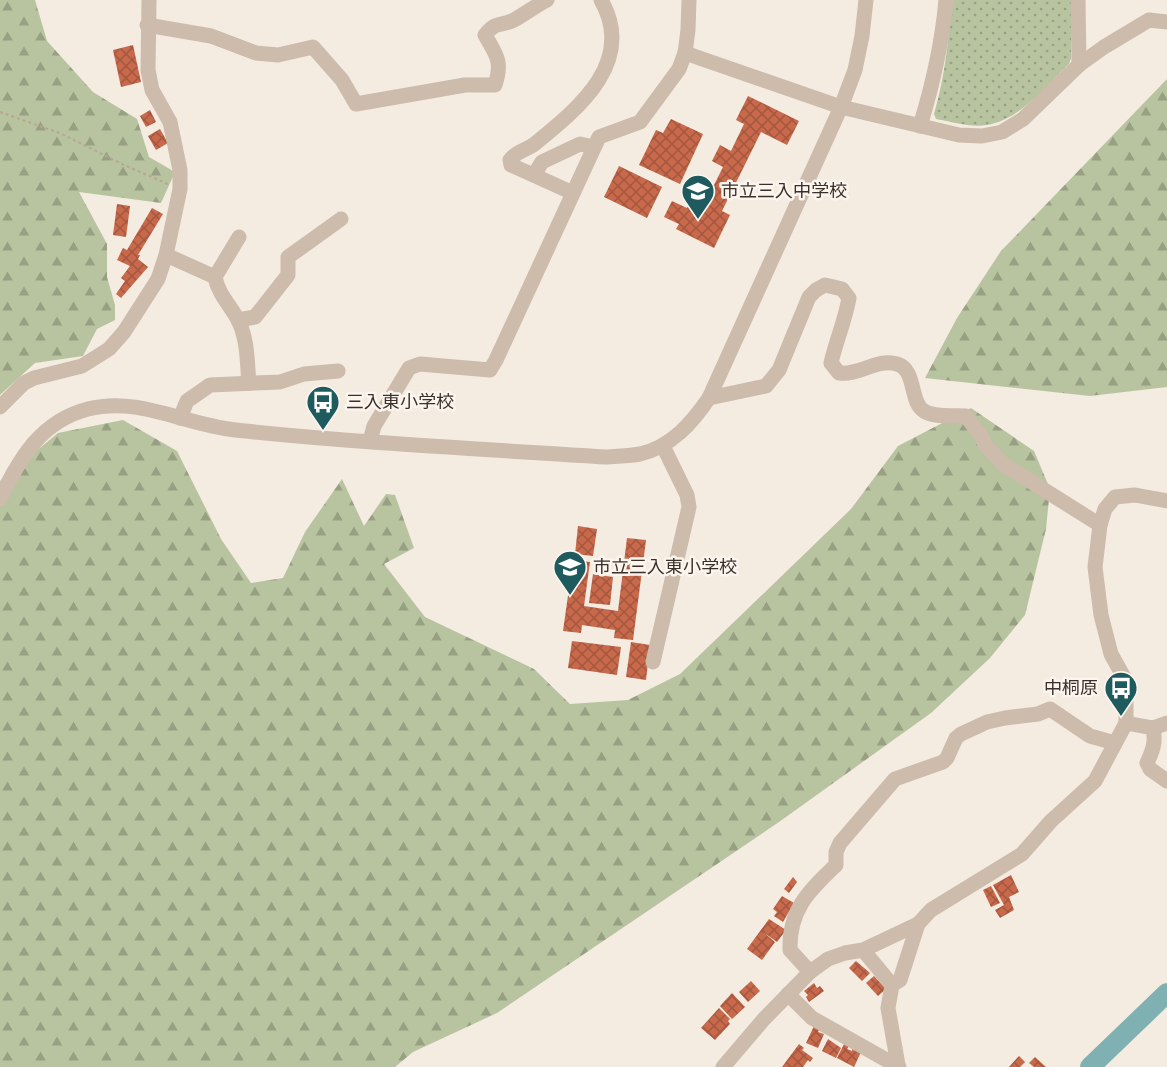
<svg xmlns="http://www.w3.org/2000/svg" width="1167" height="1067" font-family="'Varela Round','Noto Sans JP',sans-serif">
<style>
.forest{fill:url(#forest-firs)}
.park{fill:url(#park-dots)}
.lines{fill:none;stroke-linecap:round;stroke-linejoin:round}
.river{stroke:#7fb0b2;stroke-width:20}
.building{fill:url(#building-cross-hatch)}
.path{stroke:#b9a596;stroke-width:2;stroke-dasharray:3 3;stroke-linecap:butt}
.minor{stroke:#cdbbac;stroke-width:15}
.labels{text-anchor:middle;stroke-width:5;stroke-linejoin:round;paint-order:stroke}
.poi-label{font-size:18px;fill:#3b302b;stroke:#fbf5ee;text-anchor:start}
</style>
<defs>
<pattern id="forest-firs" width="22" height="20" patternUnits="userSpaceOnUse" patternTransform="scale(1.5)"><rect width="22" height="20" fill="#b8c4a0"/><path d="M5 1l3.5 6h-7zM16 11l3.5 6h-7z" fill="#97a083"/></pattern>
<pattern id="park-dots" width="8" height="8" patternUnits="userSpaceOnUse" patternTransform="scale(1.5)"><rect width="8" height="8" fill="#b8c4a0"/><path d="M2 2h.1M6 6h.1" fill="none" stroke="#97a083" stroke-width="1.8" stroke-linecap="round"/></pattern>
<pattern id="building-cross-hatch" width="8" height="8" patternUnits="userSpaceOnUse" patternTransform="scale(1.5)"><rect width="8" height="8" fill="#c8694b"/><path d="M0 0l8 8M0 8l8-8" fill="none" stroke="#a4573f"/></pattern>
</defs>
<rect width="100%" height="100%" fill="#f4ebe1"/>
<g class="forest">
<path d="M 0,0 L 35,0 L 47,41 L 93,92 L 137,119 L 149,157 L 175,172 L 161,203 L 79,192 L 107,244 L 107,277 L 115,305 L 115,320 L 97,329 L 83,356 L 35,363 L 0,395 Z"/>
<path d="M 1167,79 L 1167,387 L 1090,396 L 925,378 L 957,318 L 1001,251 Z"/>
<path d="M 971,408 L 1034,451 L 1050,489 L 1046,529 L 1025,615 L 990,658 L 931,713 L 779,822 L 497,1013 L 413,1052 L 395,1067 L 0,1067 L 0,481 L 58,433 L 123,420 L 177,451 L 221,539 L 251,583 L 283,578 L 305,532 L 342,479 L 364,526 L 386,494 L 395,495 L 414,548 L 384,564 L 425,617 L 534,669 L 570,704 L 628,700 L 680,674 L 851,509 L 898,446 Z"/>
</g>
<path class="park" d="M 951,0 L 1071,0 L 1071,58 L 1069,64 C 1045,86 1020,120 987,125 C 971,128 953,122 936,119 L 934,114 C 945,76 949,40 951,0 Z"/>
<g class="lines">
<path class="river" d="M 1090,1067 L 1167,993"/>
</g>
<g class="building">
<path d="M 133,45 L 141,82 L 121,87 L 113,50 Z"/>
<path d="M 748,96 L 799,121 L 787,145 L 761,132 L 722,211 L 730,215 L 714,248 L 676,229 L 679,224 L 664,217 L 672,201 L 687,208 L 693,196 L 705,203 L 723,167 L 712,161 L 720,145 L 731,151 L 744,124 L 736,120 Z"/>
<path d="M 150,110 L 156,122 L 146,127 L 140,116 Z"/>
<path d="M 671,119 L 703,134 L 680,184 L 639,165 L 656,130 L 663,133 Z"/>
<path d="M 160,129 L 168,143 L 156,150 L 148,136 Z"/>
<path d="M 619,166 L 662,187 L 647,218 L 604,197 Z"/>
<path d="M 117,204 L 130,206 L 126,237 L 113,235 Z"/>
<path d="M 152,208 L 163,214 L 138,255 L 140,255 L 138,259 L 148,267 L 121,298 L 116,294 L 125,281 L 121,278 L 130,266 L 117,260 L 123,248 L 127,250 Z"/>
<path d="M 578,526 L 597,529 L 593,556 L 575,554 Z"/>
<path d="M 627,538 L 646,540 L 633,640 L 614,638 L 615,630 L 582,625 L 581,633 L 563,631 L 573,560 L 590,562 L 584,606 L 618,611 Z"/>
<path d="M 593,574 L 613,577 L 610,605 L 589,603 Z"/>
<path d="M 572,641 L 621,647 L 617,675 L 568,668 Z"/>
<path d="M 631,642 L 650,645 L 646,680 L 626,677 Z"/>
<path d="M 1011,875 L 1019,892 L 1009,897 L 1014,910 L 1000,918 L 995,910 L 1004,905 L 993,885 Z"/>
<path d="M 793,877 L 797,882 L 789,893 L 784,889 Z"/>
<path d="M 991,886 L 1000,903 L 991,907 L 983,890 Z"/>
<path d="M 782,896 L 794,903 L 783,922 L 774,916 L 777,912 L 773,909 Z"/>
<path d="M 769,919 L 786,930 L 777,942 L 763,932 L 775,942 L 762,960 L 747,949 Z"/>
<path d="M 856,961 L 870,973 L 862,981 L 849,968 Z"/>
<path d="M 874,976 L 886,989 L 878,996 L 866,983 Z"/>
<path d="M 751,981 L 760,991 L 748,1002 L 739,992 Z"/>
<path d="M 814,983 L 817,988 L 820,986 L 824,991 L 809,1002 L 806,997 L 808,995 L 804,991 Z"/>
<path d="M 732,993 L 745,1007 L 732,1019 L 720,1006 Z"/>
<path d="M 719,1008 L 730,1019 L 728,1021 L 730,1024 L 715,1040 L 701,1028 Z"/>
<path d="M 814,1026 L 820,1028 L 818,1032 L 824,1034 L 818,1048 L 806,1043 Z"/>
<path d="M 828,1039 L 841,1048 L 836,1058 L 822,1051 Z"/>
<path d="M 799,1044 L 804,1048 L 802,1050 L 813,1058 L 810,1062 L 808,1060 L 803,1067 L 782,1067 Z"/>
<path d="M 844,1044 L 849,1046 L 847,1049 L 852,1051 L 853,1048 L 861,1052 L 854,1067 L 837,1058 Z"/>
<path d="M 1019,1056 L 1025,1062 L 1020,1067 L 1009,1067 Z"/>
<path d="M 1035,1057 L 1046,1067 L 1034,1067 L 1029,1063 Z"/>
</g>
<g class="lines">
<path class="path" d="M 0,112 L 62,134 L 124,165 L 168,184"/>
<g class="minor">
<path d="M 1078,0 L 1079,65"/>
<path d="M 147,25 L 211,36 L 256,53 L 278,55 L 313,47 L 342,80 L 356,104 L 465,85 L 495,85 C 503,61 496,55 485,35 C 497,20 500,27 514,20 C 525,14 535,6 547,0"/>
<path d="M 685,53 L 841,107 L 959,135 L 982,136 L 1002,132 L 1023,119 L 1079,65 L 1104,47 L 1149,20 L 1167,22"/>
<path d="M 920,126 C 933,84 942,44 946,0"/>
<path d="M 534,175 L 542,162 L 580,144 L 594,147"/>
<path d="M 573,193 L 511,165 L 510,160 C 517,150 529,150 537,142 C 580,107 636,61 601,0"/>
<path d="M 239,237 L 215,277 C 218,293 229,304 237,318 C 248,338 247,362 249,383"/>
<path d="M 166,255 L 215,277"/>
<path d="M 238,320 L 255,317 L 288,275 L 288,257 L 341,219"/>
<path d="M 709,398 L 766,386 L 779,370 L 809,297 L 816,290 L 825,285 L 842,289 L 849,298 C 845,321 836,341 831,363 L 839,373 C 859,376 877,358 897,364 C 917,370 909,402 924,411 C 934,418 953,415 966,416 L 981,436 L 986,446 L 1003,464 L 1100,525"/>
<path d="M 0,407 L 24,383 L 34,378 L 82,366 L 109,349 L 124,332 L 158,279 L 166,255 L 180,189 L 180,170 L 170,122 L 152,90 L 148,70 L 149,0"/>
<path d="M 180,418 L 187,401 L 210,385 L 280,382 L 304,374 L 338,371"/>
<path d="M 370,441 L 374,426 L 409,368 L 420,364 L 490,370 L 496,360 L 599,137 L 640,122 L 679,69 L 685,53 L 688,30 L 689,0"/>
<path d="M 0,499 C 19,459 41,421 88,409 C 139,396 185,425 235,430 C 358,443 482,449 606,457 C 617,456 629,456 640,454 C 671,447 692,423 709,398 L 841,107 L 855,70 L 862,36 L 866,0"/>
<path d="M 653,662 L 689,507 L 687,495 L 663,446"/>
<path d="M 1126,723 L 1153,728 C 1156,742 1153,750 1147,763 L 1150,769 L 1167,781"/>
<path d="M 1153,728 L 1167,723"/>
<path d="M 863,950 L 892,985"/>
<path d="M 810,972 L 790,950 C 789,909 809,891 836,865 L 836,852 L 840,843 L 895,779 L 943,762 L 947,758 L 956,738 L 961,734 L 987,722 L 1005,718 L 1038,714 L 1050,709 L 1090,736 L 1115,743"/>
<path d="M 788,994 L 812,1018 L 899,1067"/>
<path d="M 898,1065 L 888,1008 L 892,985 L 900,980 L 918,924"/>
<path d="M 723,1067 L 764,1019 L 810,972 L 828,959 L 845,953 L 863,950 L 918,924 L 931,910 L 1022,854 L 1051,821 L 1095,781 L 1126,723 L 1126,681 L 1111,654 L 1101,615 L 1095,567 L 1100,525 L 1105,509 L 1115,497 L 1135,495 L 1167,501"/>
</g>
</g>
<defs>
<symbol id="school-pin" viewBox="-11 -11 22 30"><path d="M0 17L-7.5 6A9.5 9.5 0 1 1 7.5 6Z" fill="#1f5a5e" stroke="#fbf5ee"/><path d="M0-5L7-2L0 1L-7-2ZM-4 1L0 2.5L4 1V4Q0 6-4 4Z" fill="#fff"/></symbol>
<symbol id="bus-pin" viewBox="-11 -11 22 30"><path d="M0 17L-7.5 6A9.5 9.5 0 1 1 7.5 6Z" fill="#1f5a5e" stroke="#fbf5ee"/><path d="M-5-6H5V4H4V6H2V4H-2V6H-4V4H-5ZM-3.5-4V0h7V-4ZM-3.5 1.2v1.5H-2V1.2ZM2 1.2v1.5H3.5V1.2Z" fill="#fff"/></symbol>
</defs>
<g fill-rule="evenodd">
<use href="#school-pin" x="679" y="172" width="38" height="52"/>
<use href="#bus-pin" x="304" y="383" width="38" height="52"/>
<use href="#school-pin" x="551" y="548" width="38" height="52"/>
<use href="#bus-pin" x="1102" y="669" width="38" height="52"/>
</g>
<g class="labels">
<g class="poi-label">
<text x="721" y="197">市立三入中学校</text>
<text x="346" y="408">三入東小学校</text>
<text x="593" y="573">市立三入東小学校</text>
<text x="1098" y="694" text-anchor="end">中桐原</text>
</g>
</g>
</svg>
